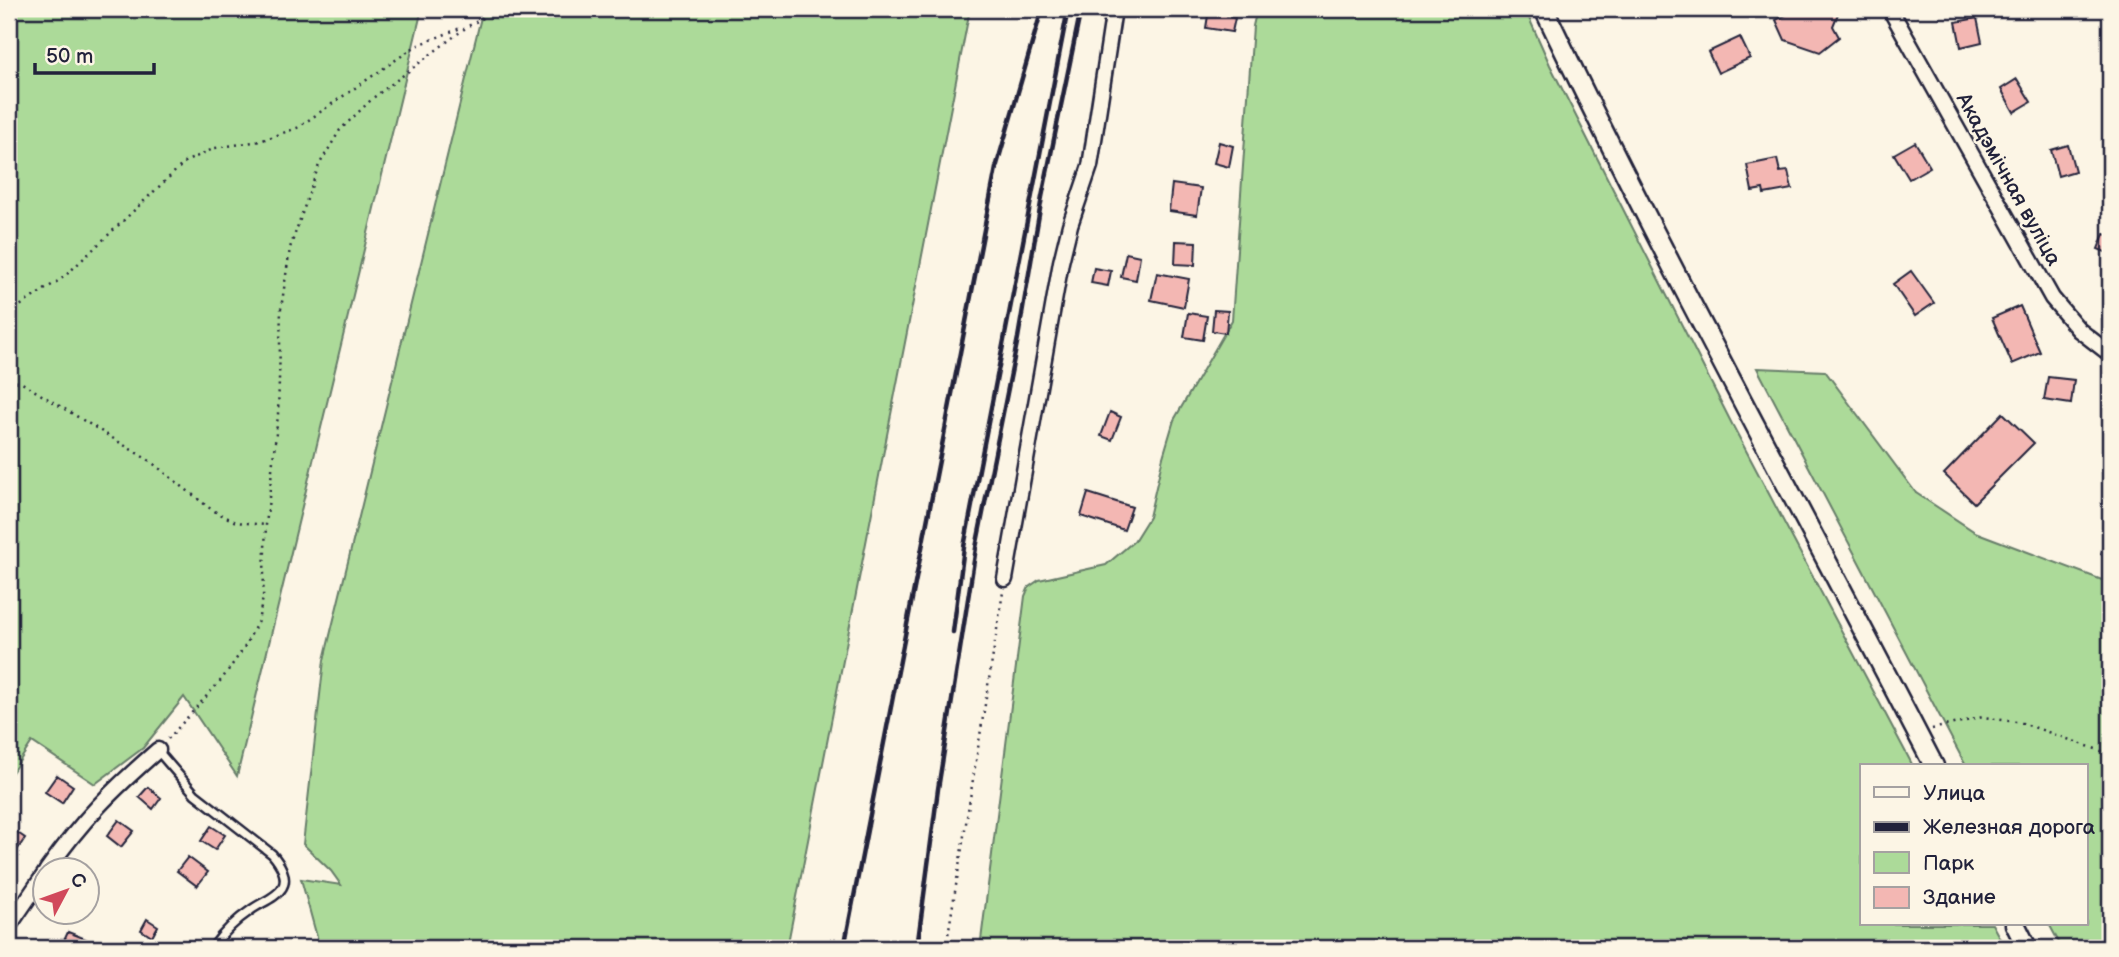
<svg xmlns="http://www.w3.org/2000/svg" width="2119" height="957" font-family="'Balsamiq Sans',sans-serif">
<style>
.green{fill:#acda99;stroke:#677e6a;stroke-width:2}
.building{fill:#f3b7b3;stroke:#22223b;stroke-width:2}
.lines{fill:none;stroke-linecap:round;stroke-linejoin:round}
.service-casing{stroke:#22223b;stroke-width:12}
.minor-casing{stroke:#22223b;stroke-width:19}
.tertiary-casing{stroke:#22223b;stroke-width:23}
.path{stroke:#22223b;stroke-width:2.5;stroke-dasharray:2 5;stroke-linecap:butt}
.service{stroke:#fcf5e5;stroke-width:7}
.minor{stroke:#fcf5e5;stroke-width:14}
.tertiary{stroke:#fcf5e5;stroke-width:18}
.rail{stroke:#22223b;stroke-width:4.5}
.labels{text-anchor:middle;stroke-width:5;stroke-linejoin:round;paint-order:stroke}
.street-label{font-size:21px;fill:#22223b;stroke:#fcf5e5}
</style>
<rect width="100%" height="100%" fill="#fcf5e5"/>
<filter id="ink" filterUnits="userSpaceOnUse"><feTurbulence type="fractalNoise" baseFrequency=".0143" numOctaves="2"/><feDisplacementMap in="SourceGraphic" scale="14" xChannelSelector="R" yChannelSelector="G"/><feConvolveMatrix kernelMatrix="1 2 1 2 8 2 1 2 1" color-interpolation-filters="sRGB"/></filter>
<g filter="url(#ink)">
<g class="green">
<path d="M 9,9 L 422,9 L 237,776 L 184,697 L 143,748 L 95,784 L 32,742 L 9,777 Z"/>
<path d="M 483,9 L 970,9 L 787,948 L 320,948 L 301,879 L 341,885 L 331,871 L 303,844 L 324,660 Z"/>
<path d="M 1257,9 L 1525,9 L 1550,65 L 1732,424 L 1913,766 L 1862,766 L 1862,924 L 1992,924 L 2005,948 L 980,948 L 1025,596 L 1029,587 L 1039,580 L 1106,565 L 1134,541 L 1149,517 L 1163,457 L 1174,420 L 1232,320 L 1253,26 Z"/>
<path d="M 1757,368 L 1825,371 L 1916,493 L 1975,532 L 2110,583 L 2110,948 L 2062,948 L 2049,924 L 2086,924 L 2086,766 L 1966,766 Z"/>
</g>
<g class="building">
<path d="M 1209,9 L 1227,9 L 1227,16 L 1235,18 L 1232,32 L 1206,28 Z"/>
<path d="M 1797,9 L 1813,12 L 1814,9 L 1840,9 L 1833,26 L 1839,37 L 1820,52 L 1785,40 L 1776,20 Z"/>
<path d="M 1977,18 L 1982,42 L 1961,47 L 1956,22 Z"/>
<path d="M 1740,37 L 1750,58 L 1718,73 L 1708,52 Z"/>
<path d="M 2017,79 L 2031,102 L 2014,112 L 2001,89 Z"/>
<path d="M 1219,142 L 1233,146 L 1229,167 L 1214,163 Z"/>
<path d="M 1915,142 L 1930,167 L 1909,179 L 1894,154 Z"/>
<path d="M 2068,145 L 2075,171 L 2058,176 L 2051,150 Z"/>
<path d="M 1777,159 L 1780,172 L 1788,171 L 1792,189 L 1764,194 L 1763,189 L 1752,191 L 1747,165 Z"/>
<path d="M 1172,184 L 1201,188 L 1197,215 L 1169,211 Z"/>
<path d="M 2104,234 L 2110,236 L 2110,254 L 2098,249 Z"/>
<path d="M 1176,241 L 1196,242 L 1195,265 L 1175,264 Z"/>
<path d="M 1126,253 L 1140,256 L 1136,280 L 1121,277 Z"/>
<path d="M 1094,268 L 1111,271 L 1108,286 L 1091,283 Z"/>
<path d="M 1911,271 L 1934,303 L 1915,316 L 1893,284 Z"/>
<path d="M 1157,273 L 1189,279 L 1184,307 L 1151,300 Z"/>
<path d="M 2020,306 L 2040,352 L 2012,364 L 1992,318 Z"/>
<path d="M 1214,310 L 1228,311 L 1226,333 L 1212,331 Z"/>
<path d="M 1188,313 L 1207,316 L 1203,340 L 1184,337 Z"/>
<path d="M 2048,377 L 2074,380 L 2071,404 L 2044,400 Z"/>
<path d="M 1110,412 L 1121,417 L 1112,440 L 1101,436 Z"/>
<path d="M 2003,413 L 2034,443 L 1974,503 L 1944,474 Z"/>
<path d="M 1088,493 L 1132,507 L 1124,530 L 1081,516 Z"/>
<path d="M 2109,525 L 2110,525 L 2110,557 L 2101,554 Z"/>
<path d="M 57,775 L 73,786 L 62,803 L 45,792 Z"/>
<path d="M 148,787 L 161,798 L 153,809 L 139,797 Z"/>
<path d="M 119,820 L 134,831 L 121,847 L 107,836 Z"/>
<path d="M 211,826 L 225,835 L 215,850 L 201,841 Z"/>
<path d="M 12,829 L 25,838 L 14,855 L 9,851 L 9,834 Z"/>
<path d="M 188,857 L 208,872 L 197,886 L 177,871 Z"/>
<path d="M 147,919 L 158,926 L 152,937 L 141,930 Z"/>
<path d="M 68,932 L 86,939 L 82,948 L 70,948 L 62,945 Z"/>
</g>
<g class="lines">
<defs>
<path id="service" d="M 158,751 L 195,794 L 272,854 C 279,862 289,877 282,888 C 276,898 260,903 251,910 C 236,920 223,933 212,948"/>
<g id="minor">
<path d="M 1890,9 L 2052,298 L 2079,330 L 2110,354"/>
<path d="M 1005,579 L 1061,262 L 1070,225 L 1090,166 L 1114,9"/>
<path d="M 47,870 C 82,820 112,790 158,750"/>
<path d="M 9,926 L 46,872"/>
</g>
<g id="tertiary">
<path d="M 1544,9 C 1666,265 1804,514 1934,766"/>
<path d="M 2015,924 L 2027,948"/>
</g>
</defs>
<use href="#service" class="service-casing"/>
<use href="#minor" class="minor-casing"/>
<use href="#tertiary" class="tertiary-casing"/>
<g class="path">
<path d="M 9,313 L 64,277 L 185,162 L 215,148 L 260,141 L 297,128 L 416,46 L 463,27"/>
<path d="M 9,380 L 22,383 L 150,461 L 212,510 L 236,522 L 266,525"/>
<path d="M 1932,729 L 1983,717 L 2022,723 L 2110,754"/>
<path d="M 168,739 L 222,679 L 244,648 L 258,621 L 263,598 L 266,525 L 278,415 L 281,309 L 290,248 L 319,165 L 340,130 L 373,98 L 468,26 L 500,9"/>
<path d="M 946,948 L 1003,592"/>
</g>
<use href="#service" class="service"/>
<use href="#minor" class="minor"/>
<use href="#tertiary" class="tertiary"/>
<g class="rail">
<path d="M 953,632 L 964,547 L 1068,9"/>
<path d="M 844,948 L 996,168 L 1042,9"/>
<path d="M 917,948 L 938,789 L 976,548 L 1018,338 L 1042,197 L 1081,9"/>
</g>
</g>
</g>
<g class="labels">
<g class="street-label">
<text transform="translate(2009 179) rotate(61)" y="7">Акадэмічная вуліца</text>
</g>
</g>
<rect width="2119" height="957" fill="none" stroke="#fcf5e5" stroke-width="35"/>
<rect x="18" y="18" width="2084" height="922" fill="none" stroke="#22223b" stroke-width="2.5" filter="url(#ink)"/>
<rect x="1860" y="764" width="228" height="161" fill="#fcf5e5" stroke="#a5a1a1" stroke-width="2"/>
<rect x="1874" y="787" width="35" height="10" fill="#fcf5e5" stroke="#a5a1a1" stroke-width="2"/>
<text x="1923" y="800" font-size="21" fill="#22223b">Улица</text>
<rect x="1874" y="822" width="35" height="10" fill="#22223b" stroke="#a5a1a1" stroke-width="2"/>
<text x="1923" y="834" font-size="21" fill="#22223b">Железная дорога</text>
<rect x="1874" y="852" width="35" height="21" fill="#acda99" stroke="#a5a1a1" stroke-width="2"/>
<text x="1923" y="870" font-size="21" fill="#22223b">Парк</text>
<rect x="1874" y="887" width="35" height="21" fill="#f3b7b3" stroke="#a5a1a1" stroke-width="2"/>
<text x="1923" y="904" font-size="21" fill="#22223b">Здание</text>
<g transform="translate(66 891) rotate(49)"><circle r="33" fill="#fcf5e5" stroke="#a5a1a1" stroke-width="2"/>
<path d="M0-5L12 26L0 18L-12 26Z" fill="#d1495b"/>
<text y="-10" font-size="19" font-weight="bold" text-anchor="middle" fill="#22223b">С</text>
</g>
<path d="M35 63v10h119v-10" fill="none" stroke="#22223b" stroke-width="3.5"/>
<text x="46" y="63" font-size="21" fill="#22223b" stroke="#fcf5e5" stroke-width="5" paint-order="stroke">50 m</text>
</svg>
